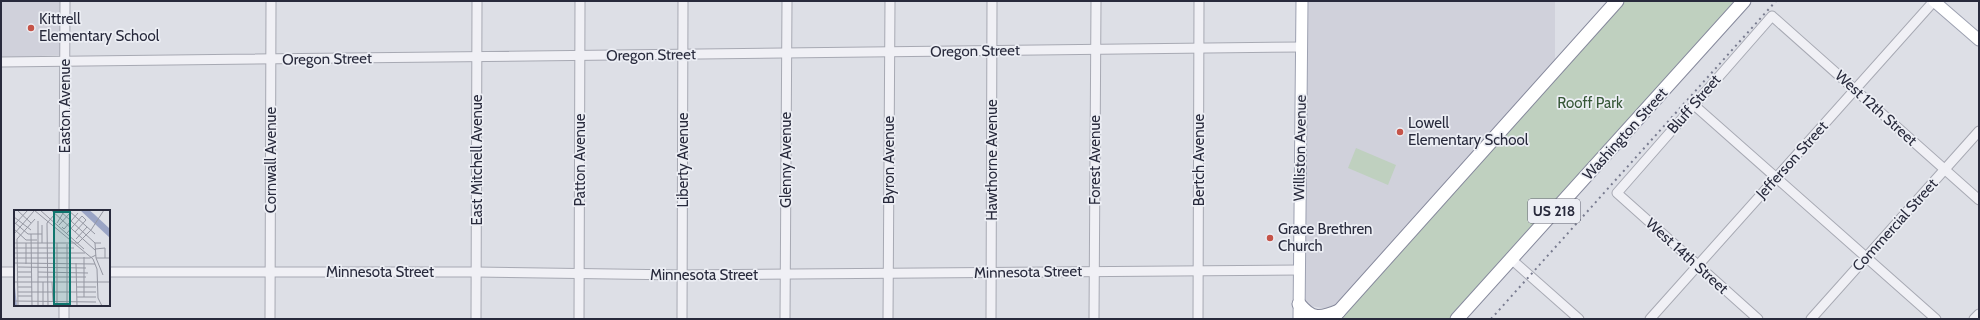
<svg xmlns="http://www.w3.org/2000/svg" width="1980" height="320" font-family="Cabin,sans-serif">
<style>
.built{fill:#d0d1db}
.green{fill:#bfd0bf}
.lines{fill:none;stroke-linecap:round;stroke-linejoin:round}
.minor-casing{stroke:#a7a9b3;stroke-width:11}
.major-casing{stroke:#9da1b1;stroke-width:13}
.highway-casing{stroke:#86899c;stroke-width:15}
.minor{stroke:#f0f0f5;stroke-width:9}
.major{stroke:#fff;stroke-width:11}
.highway{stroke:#fff;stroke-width:13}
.rail{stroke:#787b8f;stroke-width:2;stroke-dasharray:2 4;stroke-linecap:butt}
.poi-dot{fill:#c55348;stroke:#eceef4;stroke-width:1.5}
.labels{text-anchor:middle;stroke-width:3.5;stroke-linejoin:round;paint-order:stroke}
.shield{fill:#eceef4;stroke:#636573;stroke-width:1}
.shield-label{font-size:14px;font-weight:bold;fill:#282a3c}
.poi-label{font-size:15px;fill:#282a3c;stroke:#eceef4;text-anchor:start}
.street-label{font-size:15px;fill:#282a3c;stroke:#eceef4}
.park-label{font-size:15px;fill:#365737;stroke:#eceef4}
.inset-river{fill:none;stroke:#9aa4c5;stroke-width:2}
.inset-road{fill:none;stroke:#9597a2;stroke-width:1}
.view{fill:#0f766e;fill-opacity:0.15;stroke:#0f766e;stroke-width:2}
.inset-edge{fill:none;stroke:#282a3c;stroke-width:2}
</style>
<rect width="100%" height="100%" fill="#dddfe6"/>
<g class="built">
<path d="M 1,1 L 60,1 L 60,55 L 1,58 Z"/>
<path d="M 1302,1 L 1555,1 L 1555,70 L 1339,311 L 1299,304 Z"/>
</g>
<g class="green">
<path d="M 1617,1 L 1744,1 L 1460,319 L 1333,319 Z"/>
<path d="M 1356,148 L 1396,165 L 1388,185 L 1348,168 Z"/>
</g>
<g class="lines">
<defs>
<g id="minor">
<path d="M 1,62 L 1301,47"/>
<path d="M 1694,105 L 1936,319"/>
<path d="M 64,211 L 65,1"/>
<path d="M 1511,259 L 1579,319"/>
<path d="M 1,272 L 15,272"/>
<path d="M 109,272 L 476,272 L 682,275 L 1299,270"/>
<path d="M 64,319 L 64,305"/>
<path d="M 270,319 L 271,1"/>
<path d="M 476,319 L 477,1"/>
<path d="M 579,319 L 580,1"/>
<path d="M 682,319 L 683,1"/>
<path d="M 785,319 L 787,1"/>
<path d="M 888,319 L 890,1"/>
<path d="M 991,319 L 992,1"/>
<path d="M 1094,319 L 1096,1"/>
<path d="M 1198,319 L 1199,1"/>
<path d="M 1650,319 L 1934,1"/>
<path d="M 1758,319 L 1617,193 L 1772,16 L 1979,200"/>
<path d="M 1811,319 L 1979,131"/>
<path d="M 1974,319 L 1979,314"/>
</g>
<g id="major">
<path d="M 1934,1 L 1979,40"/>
<path d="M 1299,319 L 1302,1"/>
</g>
<g id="highway">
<path d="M 1299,304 C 1312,320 1320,319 1339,311"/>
<path d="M 1332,319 L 1617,1"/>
<path d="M 1457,319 L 1744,1"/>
</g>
</defs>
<use href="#minor" class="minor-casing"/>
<use href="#major" class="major-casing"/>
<use href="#highway" class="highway-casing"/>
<use href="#minor" class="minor"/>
<use href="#major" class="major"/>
<use href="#highway" class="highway"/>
<path class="rail" d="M 1491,319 L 1776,1"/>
</g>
<g class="poi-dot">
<circle cx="31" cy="28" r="4"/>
<circle cx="1400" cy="132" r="4"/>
<circle cx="1270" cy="238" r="4"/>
</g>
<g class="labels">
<rect class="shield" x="1528" y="199" width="52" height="24" rx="3"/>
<g class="shield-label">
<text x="1554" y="216">US 218</text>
</g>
<g class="poi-label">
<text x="39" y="24">Kittrell<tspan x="39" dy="17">Elementary School</tspan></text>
<text x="1408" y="128">Lowell<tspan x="1408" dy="17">Elementary School</tspan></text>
<text x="1278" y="234">Grace Brethren<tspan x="1278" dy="17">Church</tspan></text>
</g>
<g class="street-label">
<text transform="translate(975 51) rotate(-1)" y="5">Oregon Street</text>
<text transform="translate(651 55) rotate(-1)" y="5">Oregon Street</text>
<text transform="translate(327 59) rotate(-1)" y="5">Oregon Street</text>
<text transform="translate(1694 104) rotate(-49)" y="5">Bluff Street</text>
<text transform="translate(65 106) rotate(-90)" y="5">Easton Avenue</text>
<text transform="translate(1876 108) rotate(42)" y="5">West 12th Street</text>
<text transform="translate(1625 134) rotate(-48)" y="5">Washington Street</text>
<text transform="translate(1300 148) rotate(-89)" y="5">Williston Avenue</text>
<text transform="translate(271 160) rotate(-90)" y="5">Cornwall Avenue</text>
<text transform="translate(477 160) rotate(-90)" y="5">East Mitchell Avenue</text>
<text transform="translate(580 160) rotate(-90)" y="5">Patton Avenue</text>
<text transform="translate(683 160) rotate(-90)" y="5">Liberty Avenue</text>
<text transform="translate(786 160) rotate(-90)" y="5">Glenny Avenue</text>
<text transform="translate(889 160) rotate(-90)" y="5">Byron Avenue</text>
<text transform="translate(992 160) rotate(-90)" y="5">Hawthorne Avenue</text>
<text transform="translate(1095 160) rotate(-90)" y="5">Forest Avenue</text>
<text transform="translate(1199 160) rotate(-90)" y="5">Bertch Avenue</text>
<text transform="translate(1792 160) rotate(-48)" y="5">Jefferson Street</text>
<text transform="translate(1895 225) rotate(-48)" y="5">Commercial Street</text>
<text transform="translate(1687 256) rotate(42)" y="5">West 14th Street</text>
<text x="380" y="277">Minnesota Street</text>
<text transform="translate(1028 272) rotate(-1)" y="5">Minnesota Street</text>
<text x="704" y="280">Minnesota Street</text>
</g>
<g class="park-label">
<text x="1590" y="108">Rooff Park</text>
</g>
</g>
<g transform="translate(14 210)">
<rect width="96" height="96" fill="#dddfe6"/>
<path d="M 66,0 L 75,0 L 80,4 L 96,19 L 96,28 Z" fill="#9aa4c5"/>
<path class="inset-river" d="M 0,77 L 2,96"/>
<path class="inset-road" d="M 3,0 L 17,13M 20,0 L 79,49 L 83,59 L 84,88 L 88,96M 26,0 L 70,39M 37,0 L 81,40M 45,0 L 81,33 L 87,33M 54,0 L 81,24M 0,7 L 17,20M 24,11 L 24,96M 0,12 L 14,24 L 28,24M 43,13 L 51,0M 0,15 L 14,0M 45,15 L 56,3M 48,17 L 50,19 L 64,3M 0,19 L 12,30 L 23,30M 53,23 L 68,6 L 72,10 L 61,22M 0,24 L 20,1M 17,24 L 18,96M 62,29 L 73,17M 0,33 L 64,33 L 77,20 L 90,0M 12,33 L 12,54M 28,33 L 28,15M 43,33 L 43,96M 81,33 L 82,48 L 89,65M 53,34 L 53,96M 0,38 L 60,38M 81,39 L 91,38 L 91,48M 0,43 L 71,43M 70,47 L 70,87M 0,48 L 76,48 L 82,45M 82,48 L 96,48M 0,53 L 81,54M 62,53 L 63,96M 4,57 L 72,58M 4,62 L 18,62M 24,62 L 74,63M 4,67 L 18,67M 24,67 L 72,67M 0,72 L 96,72M 29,72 L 29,96M 38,72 L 39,91M 4,77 L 18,77M 63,77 L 82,77M 4,82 L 82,82M 4,86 L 18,86M 63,87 L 82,87M 0,91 L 82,92M 4,96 L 3,29 L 21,9M 34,96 L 33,13 L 41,4"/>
<path class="view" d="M 40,2 L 56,2 L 56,94 L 40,94 Z"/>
<rect width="96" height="96" class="inset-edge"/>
</g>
<rect width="1980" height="320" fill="none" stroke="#282a3c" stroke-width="4"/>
</svg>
